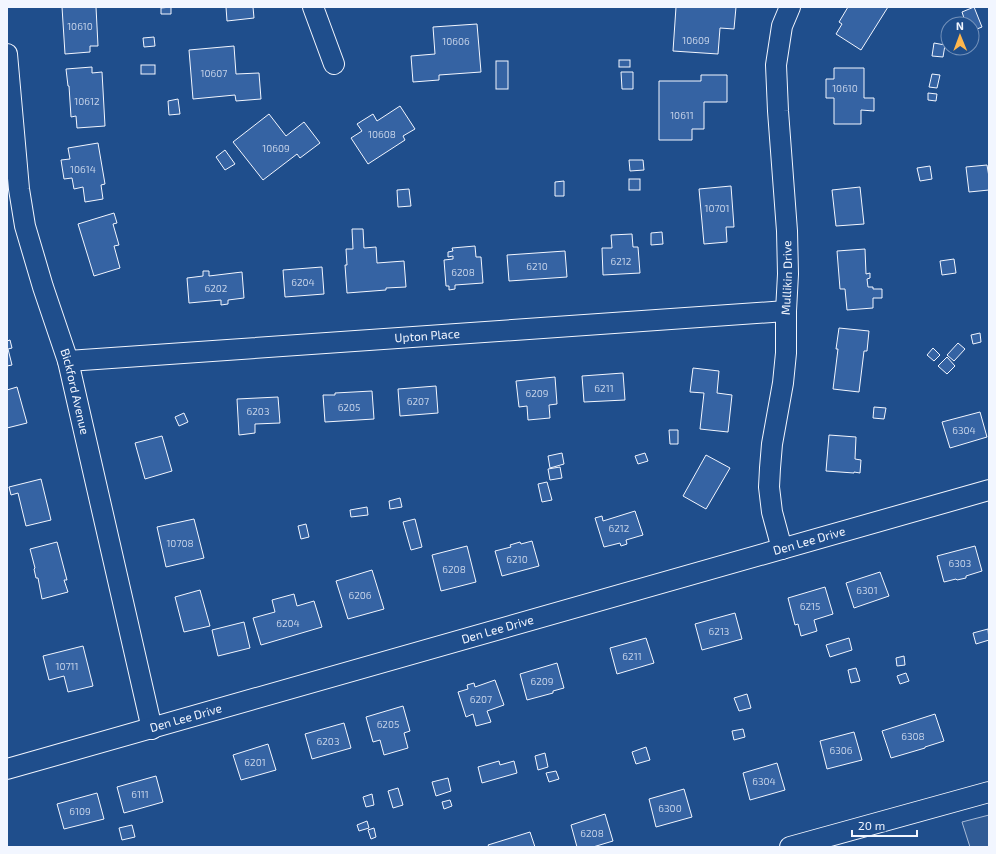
<svg xmlns="http://www.w3.org/2000/svg" width="996" height="854" font-family="'Exo 2',sans-serif">
<style>
.built{fill:#305b95;stroke:#a8bbd7}
.building{fill:#3563a3;stroke:#f2f6ff}
.lines{fill:none;stroke-linecap:round;stroke-linejoin:round}
.street-casing{stroke:#f2f6ff;stroke-width:22}
.street{stroke:#1f4e8c;stroke-width:20}
.labels{text-anchor:middle;stroke-width:3;stroke-linejoin:round;paint-order:stroke}
.number-label{font-size:10px;fill:#c3d1e8}
.street-label{font-size:12px;fill:#f2f6ff;stroke:#1f4e8c}
</style>
<rect width="100%" height="100%" fill="#1f4e8c"/>
<path class="built" d="M 989,815 L 989,847 L 970,847 L 962,822 Z"/>
<g class="building">
<path d="M 62,7 L 96,7 L 98,46 L 90,46 L 90,52 L 65,54 Z"/>
<path d="M 171,7 L 171,14 L 161,14 L 161,8 Z"/>
<path d="M 226,7 L 253,7 L 254,18 L 227,21 Z"/>
<path d="M 676,7 L 736,7 L 734,29 L 720,28 L 718,54 L 673,51 Z"/>
<path d="M 848,7 L 888,7 L 861,50 L 836,34 L 842,24 L 839,22 Z"/>
<path d="M 974,7 L 982,27 L 972,31 L 972,24 L 966,24 L 962,12 Z"/>
<path d="M 477,24 L 481,72 L 439,75 L 439,80 L 413,82 L 411,56 L 435,54 L 433,27 Z"/>
<path d="M 154,37 L 155,46 L 144,47 L 143,38 Z"/>
<path d="M 934,43 L 945,45 L 943,57 L 932,56 Z"/>
<path d="M 234,46 L 236,74 L 259,73 L 261,99 L 236,101 L 235,95 L 193,99 L 189,50 Z"/>
<rect x="619" y="60" width="11" height="7"/>
<rect x="496" y="61" width="12" height="28"/>
<rect x="141" y="65" width="14" height="9"/>
<path d="M 92,67 L 92,73 L 102,72 L 105,126 L 77,128 L 76,116 L 71,117 L 69,86 L 68,86 L 66,69 Z"/>
<path d="M 834,68 L 864,68 L 864,98 L 874,98 L 874,111 L 861,110 L 861,124 L 834,124 L 834,98 L 826,98 L 826,79 L 834,79 Z"/>
<path d="M 621,72 L 633,72 L 633,89 L 622,89 Z"/>
<path d="M 932,74 L 940,75 L 937,88 L 929,87 Z"/>
<path d="M 701,75 L 727,75 L 727,102 L 704,102 L 704,129 L 692,129 L 692,140 L 659,140 L 659,81 L 701,81 Z"/>
<path d="M 928,93 L 937,94 L 936,101 L 928,100 Z"/>
<path d="M 178,99 L 180,114 L 169,115 L 168,101 Z"/>
<path d="M 400,106 L 415,129 L 403,136 L 405,140 L 368,164 L 351,138 L 362,131 L 357,124 L 373,114 L 377,121 Z"/>
<path d="M 269,114 L 286,136 L 304,122 L 320,143 L 300,158 L 297,154 L 263,180 L 233,142 Z"/>
<path d="M 98,143 L 105,184 L 101,185 L 103,199 L 85,202 L 83,187 L 74,189 L 72,178 L 64,179 L 61,160 L 70,159 L 68,148 Z"/>
<path d="M 225,150 L 235,164 L 225,170 L 216,157 Z"/>
<path d="M 629,160 L 643,160 L 644,170 L 630,171 Z"/>
<path d="M 987,165 L 989,177 L 989,190 L 969,192 L 966,167 Z"/>
<path d="M 930,166 L 932,179 L 920,181 L 917,168 Z"/>
<rect x="629" y="179" width="11" height="11"/>
<path d="M 564,181 L 564,196 L 555,196 L 555,182 Z"/>
<path d="M 731,186 L 734,227 L 726,227 L 727,242 L 704,244 L 699,189 Z"/>
<path d="M 860,187 L 864,224 L 836,226 L 832,190 Z"/>
<path d="M 409,189 L 411,206 L 398,207 L 397,190 Z"/>
<path d="M 114,213 L 117,223 L 113,224 L 119,245 L 114,246 L 120,268 L 94,276 L 78,224 Z"/>
<path d="M 352,229 L 363,229 L 364,248 L 376,247 L 377,263 L 404,261 L 406,287 L 386,288 L 386,290 L 347,293 L 345,265 L 347,265 L 346,249 L 353,249 Z"/>
<path d="M 662,232 L 663,244 L 651,245 L 651,233 Z"/>
<path d="M 632,234 L 633,247 L 638,247 L 640,273 L 603,275 L 602,248 L 612,248 L 611,235 Z"/>
<path d="M 475,246 L 476,257 L 481,257 L 483,283 L 455,285 L 455,289 L 449,290 L 449,286 L 446,286 L 444,260 L 453,259 L 453,256 L 448,257 L 448,252 L 453,251 L 452,248 Z"/>
<path d="M 865,249 L 866,274 L 870,273 L 870,278 L 867,279 L 868,287 L 873,287 L 873,289 L 882,289 L 882,298 L 873,298 L 873,308 L 847,310 L 845,289 L 840,289 L 837,251 Z"/>
<path d="M 565,251 L 567,277 L 509,281 L 507,255 Z"/>
<path d="M 954,259 L 956,273 L 942,275 L 940,261 Z"/>
<path d="M 322,267 L 324,294 L 285,297 L 283,270 Z"/>
<path d="M 203,271 L 209,271 L 209,276 L 242,272 L 244,298 L 228,300 L 228,304 L 221,305 L 221,300 L 189,303 L 187,278 L 203,276 Z"/>
<path d="M 839,328 L 869,331 L 867,351 L 864,351 L 859,392 L 833,389 L 838,349 L 836,349 Z"/>
<path d="M 980,333 L 981,342 L 973,344 L 971,335 Z"/>
<path d="M 10,340 L 12,348 L 8,349 L 12,365 L 7,366 L 7,341 Z"/>
<path d="M 958,343 L 965,349 L 954,361 L 947,355 Z"/>
<path d="M 933,348 L 940,355 L 934,361 L 927,355 Z"/>
<path d="M 947,357 L 955,366 L 947,374 L 938,366 Z"/>
<path d="M 693,368 L 719,371 L 717,393 L 732,395 L 728,432 L 700,429 L 704,393 L 690,392 Z"/>
<path d="M 623,373 L 625,400 L 584,402 L 582,376 Z"/>
<path d="M 555,377 L 557,404 L 549,405 L 550,418 L 528,420 L 527,406 L 519,407 L 516,381 Z"/>
<path d="M 436,386 L 438,413 L 400,416 L 398,389 Z"/>
<path d="M 17,387 L 27,423 L 7,428 L 7,390 Z"/>
<path d="M 372,391 L 374,419 L 325,422 L 323,395 L 335,395 L 335,393 Z"/>
<path d="M 278,397 L 280,423 L 255,424 L 255,433 L 239,435 L 237,399 Z"/>
<path d="M 874,407 L 886,408 L 884,419 L 873,418 Z"/>
<path d="M 980,412 L 987,437 L 950,448 L 942,422 Z"/>
<path d="M 184,413 L 188,422 L 179,426 L 175,417 Z"/>
<path d="M 669,430 L 678,430 L 678,444 L 670,444 Z"/>
<path d="M 829,435 L 856,437 L 855,459 L 861,460 L 860,473 L 854,472 L 854,473 L 826,471 Z"/>
<path d="M 162,436 L 172,471 L 145,479 L 135,443 Z"/>
<path d="M 562,453 L 564,464 L 550,468 L 548,456 Z"/>
<path d="M 645,453 L 648,461 L 638,464 L 635,456 Z"/>
<path d="M 706,455 L 730,468 L 706,509 L 683,496 Z"/>
<path d="M 560,467 L 562,478 L 550,480 L 548,469 Z"/>
<path d="M 41,479 L 51,520 L 26,526 L 18,493 L 11,495 L 9,487 Z"/>
<path d="M 547,482 L 552,500 L 542,502 L 538,484 Z"/>
<path d="M 400,498 L 402,507 L 390,509 L 389,501 Z"/>
<path d="M 367,507 L 368,515 L 351,517 L 350,510 Z"/>
<path d="M 635,511 L 643,535 L 626,540 L 627,544 L 621,546 L 620,543 L 604,547 L 595,518 L 602,516 L 603,521 Z"/>
<path d="M 194,519 L 204,558 L 166,567 L 157,527 Z"/>
<path d="M 415,519 L 422,547 L 411,550 L 403,522 Z"/>
<path d="M 306,524 L 309,537 L 301,539 L 298,526 Z"/>
<path d="M 532,541 L 539,566 L 502,576 L 495,551 L 511,547 L 510,545 L 520,542 L 521,544 Z"/>
<path d="M 57,542 L 67,580 L 64,580 L 68,592 L 42,599 L 38,578 L 36,578 L 34,569 L 35,568 L 30,549 Z"/>
<path d="M 467,546 L 476,582 L 441,591 L 432,555 Z"/>
<path d="M 975,546 L 982,571 L 966,576 L 966,578 L 957,580 L 956,579 L 944,582 L 937,556 Z"/>
<path d="M 372,570 L 384,609 L 348,619 L 336,581 Z"/>
<path d="M 880,572 L 889,596 L 854,608 L 846,583 Z"/>
<path d="M 825,587 L 833,614 L 814,620 L 817,631 L 801,636 L 798,624 L 795,625 L 788,598 Z"/>
<path d="M 200,590 L 210,626 L 184,632 L 175,597 Z"/>
<path d="M 294,594 L 297,606 L 314,601 L 322,627 L 261,645 L 253,618 L 275,612 L 272,600 Z"/>
<path d="M 735,613 L 742,639 L 702,650 L 695,624 Z"/>
<path d="M 244,622 L 250,648 L 218,656 L 212,630 Z"/>
<path d="M 988,629 L 989,640 L 976,644 L 973,633 Z"/>
<path d="M 646,638 L 654,663 L 617,674 L 610,648 Z"/>
<path d="M 849,638 L 852,650 L 830,657 L 826,645 Z"/>
<path d="M 83,646 L 93,686 L 68,692 L 64,676 L 49,680 L 43,656 Z"/>
<path d="M 904,656 L 905,665 L 897,666 L 896,658 Z"/>
<path d="M 557,663 L 564,688 L 553,691 L 553,693 L 527,700 L 520,674 Z"/>
<path d="M 856,668 L 860,681 L 851,683 L 848,670 Z"/>
<path d="M 906,673 L 909,681 L 900,684 L 897,676 Z"/>
<path d="M 495,680 L 504,705 L 487,711 L 491,722 L 476,726 L 473,714 L 466,717 L 458,692 L 468,689 L 467,685 L 474,683 L 475,687 Z"/>
<path d="M 747,694 L 751,708 L 739,711 L 734,698 Z"/>
<path d="M 403,706 L 410,731 L 404,733 L 408,748 L 384,755 L 380,740 L 373,742 L 366,717 Z"/>
<path d="M 935,714 L 944,741 L 925,747 L 925,748 L 891,758 L 882,731 Z"/>
<path d="M 344,723 L 351,748 L 312,759 L 305,734 Z"/>
<path d="M 743,729 L 745,737 L 734,740 L 732,731 Z"/>
<path d="M 854,732 L 862,760 L 827,769 L 820,741 Z"/>
<path d="M 268,744 L 276,770 L 241,780 L 233,755 Z"/>
<path d="M 646,747 L 650,760 L 636,764 L 632,752 Z"/>
<path d="M 545,753 L 548,767 L 538,770 L 535,756 Z"/>
<path d="M 499,761 L 500,765 L 514,761 L 517,773 L 482,783 L 478,767 Z"/>
<path d="M 777,763 L 785,790 L 750,800 L 743,773 Z"/>
<path d="M 556,771 L 559,779 L 549,782 L 546,773 Z"/>
<path d="M 156,776 L 163,802 L 124,813 L 117,787 Z"/>
<path d="M 448,778 L 451,791 L 436,796 L 432,782 Z"/>
<path d="M 398,788 L 403,805 L 393,808 L 388,791 Z"/>
<path d="M 684,789 L 692,817 L 656,827 L 649,799 Z"/>
<path d="M 97,793 L 104,819 L 64,829 L 57,804 Z"/>
<path d="M 372,794 L 374,805 L 366,807 L 363,797 Z"/>
<path d="M 450,800 L 452,806 L 444,809 L 442,802 Z"/>
<path d="M 605,814 L 613,841 L 593,847 L 577,847 L 571,825 Z"/>
<path d="M 367,821 L 369,828 L 359,831 L 357,825 Z"/>
<path d="M 132,825 L 135,837 L 122,840 L 119,828 Z"/>
<path d="M 374,828 L 376,837 L 371,839 L 368,830 Z"/>
<path d="M 530,832 L 535,847 L 489,847 L 488,845 Z"/>
</g>
<g class="lines">
<defs>
<g id="street">
<path d="M 313,7 L 334,64"/>
<path id="s1" d="M 7,54 L 19,189 L 25,226 L 43,287 L 68,361 L 152,729"/>
<path id="s2" d="M 68,361 L 786,311"/>
<path id="s3" d="M 782,549 L 772,512 L 769,487 L 770,468 L 772,444 L 783,383 L 786,353 L 786,311 L 788,274 L 787,231 L 778,111 L 776,65 L 782,26 L 790,7"/>
<path id="s4" d="M 7,769 L 989,490"/>
<path d="M 790,847 L 989,792"/>
</g>
</defs>
<use href="#street" class="street-casing"/>
<use href="#street" class="street"/>
</g>
<g class="labels">
<g class="number-label">
<text x="80" y="30">10610</text>
<text x="696" y="44">10609</text>
<text x="456" y="45">10606</text>
<text x="214" y="77">10607</text>
<text x="845" y="92">10610</text>
<text x="87" y="105">10612</text>
<text x="682" y="119">10611</text>
<text x="382" y="138">10608</text>
<text x="276" y="152">10609</text>
<text x="83" y="173">10614</text>
<text x="717" y="212">10701</text>
<text x="621" y="265">6212</text>
<text x="537" y="270">6210</text>
<text x="463" y="276">6208</text>
<text x="303" y="286">6204</text>
<text x="216" y="292">6202</text>
<text x="604" y="392">6211</text>
<text x="537" y="397">6209</text>
<text x="418" y="405">6207</text>
<text x="349" y="411">6205</text>
<text x="258" y="415">6203</text>
<text x="964" y="434">6304</text>
<text x="619" y="532">6212</text>
<text x="180" y="547">10708</text>
<text x="517" y="563">6210</text>
<text x="960" y="567">6303</text>
<text x="454" y="573">6208</text>
<text x="867" y="594">6301</text>
<text x="360" y="599">6206</text>
<text x="810" y="610">6215</text>
<text x="288" y="627">6204</text>
<text x="719" y="635">6213</text>
<text x="632" y="660">6211</text>
<text x="67" y="670">10711</text>
<text x="542" y="685">6209</text>
<text x="481" y="703">6207</text>
<text x="388" y="728">6205</text>
<text x="913" y="740">6308</text>
<text x="328" y="745">6203</text>
<text x="841" y="754">6306</text>
<text x="255" y="766">6201</text>
<text x="764" y="785">6304</text>
<text x="140" y="798">6111</text>
<text x="670" y="812">6300</text>
<text x="80" y="815">6109</text>
<text x="592" y="837">6208</text>
</g>
<g class="street-label">
<text dy="4" stroke="none"><textPath href="#s3" startOffset="274">Mullikin Drive</textPath></text>
<text dy="4" stroke="none"><textPath href="#s2" startOffset="360">Upton Place</textPath></text>
<text dy="4" stroke="none"><textPath href="#s1" startOffset="346">Bickford Avenue</textPath></text>
<text dy="4" stroke="none"><textPath href="#s4" startOffset="834">Den Lee Drive</textPath></text>
<text dy="4" stroke="none"><textPath href="#s4" startOffset="510">Den Lee Drive</textPath></text>
<text dy="4" stroke="none"><textPath href="#s4" startOffset="186">Den Lee Drive</textPath></text>
</g>
</g>
<rect width="996" height="854" fill="none" stroke="#f2f6ff" stroke-width="16"/>
<g transform="translate(960 36) rotate(359)"><circle r="19" fill="#1f4e8c" stroke="#7391ba"/>
<path d="M0-3L7 15L0 10L-7 15Z" fill="#ffb74d"/>
<text y="-6" font-size="11" font-weight="bold" text-anchor="middle" fill="#f2f6ff">N</text>
</g>
<path d="M852 830v6h65v-6" fill="none" stroke="#f2f6ff" stroke-width="2"/>
<text x="858" y="830" font-size="12" fill="#f2f6ff" stroke="#1f4e8c" stroke-width="3" paint-order="stroke">20 m</text>
</svg>
